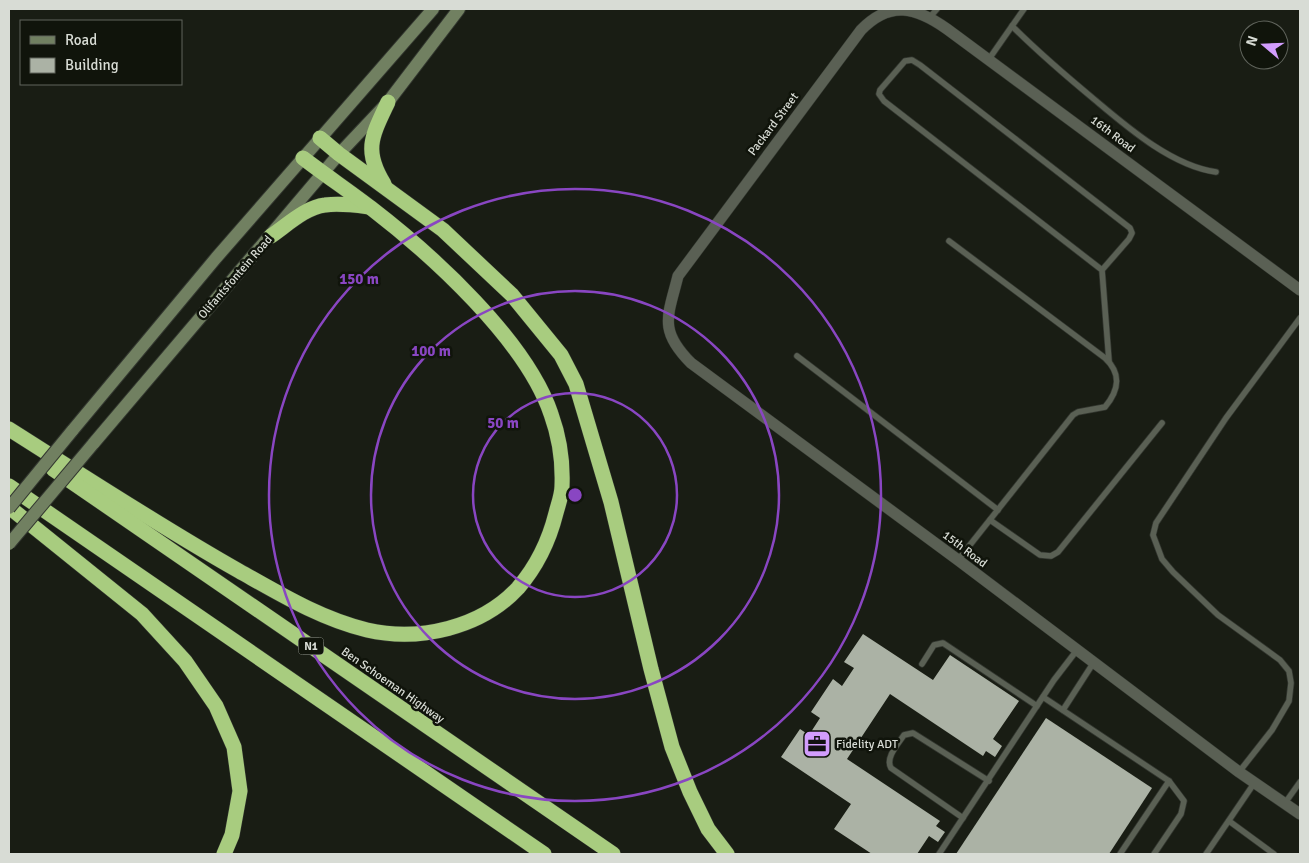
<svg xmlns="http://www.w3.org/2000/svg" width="1309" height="863" font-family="Signika,sans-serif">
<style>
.building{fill:#abb2a5}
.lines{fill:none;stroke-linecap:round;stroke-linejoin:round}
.service-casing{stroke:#333730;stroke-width:7}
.minor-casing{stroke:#333730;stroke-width:12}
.secondary-casing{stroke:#333730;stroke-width:14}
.motorway-casing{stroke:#333730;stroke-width:16}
.service{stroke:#5a6054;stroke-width:5.5}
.minor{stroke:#5a6054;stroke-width:11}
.secondary{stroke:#718061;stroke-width:12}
.motorway{stroke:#a8cc7f;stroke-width:15}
.secondary-bridge-casing{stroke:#333730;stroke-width:14;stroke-linecap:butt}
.secondary-bridge{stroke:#718061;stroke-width:12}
.ring{fill:none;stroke:#8946c2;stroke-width:2.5}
.labels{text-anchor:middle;stroke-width:5;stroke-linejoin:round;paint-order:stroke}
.shield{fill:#10140b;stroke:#9ca098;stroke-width:1}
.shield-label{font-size:11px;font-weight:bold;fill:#d8dcd5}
.street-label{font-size:12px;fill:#d8dcd5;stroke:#10140b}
.poi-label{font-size:12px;fill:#d8dcd5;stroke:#10140b;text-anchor:start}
.centre{fill:#8946c2;stroke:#10140b;stroke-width:2.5}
.ring-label{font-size:15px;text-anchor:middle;font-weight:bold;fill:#8946c2;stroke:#10140b;stroke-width:5;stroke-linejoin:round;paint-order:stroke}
</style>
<rect width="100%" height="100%" fill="#191d14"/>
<g class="building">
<path d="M 863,634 L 933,680 L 950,655 L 1019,701 L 993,739 L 1002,746 L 995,757 L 986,751 L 983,756 L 890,694 L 847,759 L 940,821 L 936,826 L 945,832 L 938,842 L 929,836 L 917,854 L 872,854 L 834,829 L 851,804 L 781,757 L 800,729 L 809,735 L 820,718 L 811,712 L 833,679 L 842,686 L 854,668 L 844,662 Z"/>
<path d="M 1046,718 L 1152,788 L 1109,854 L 956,854 Z"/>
</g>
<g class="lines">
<defs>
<g id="service">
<path d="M 1024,9 L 1012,26 C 1038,52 1066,76 1095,100 C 1127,127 1172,166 1216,172"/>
<path d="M 930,17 L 937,9"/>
<path d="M 989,59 L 1012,26"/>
<path d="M 949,241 L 1105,358 C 1122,374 1119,390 1105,407 L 1078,412 L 1073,415 L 958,560"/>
<path d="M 1102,270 L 1129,239 L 1132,233 L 1130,228 L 920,65 L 912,60 L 905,61 L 880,90 L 879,94 L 884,101 L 1102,270 L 1109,361"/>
<path d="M 797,356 L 998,510"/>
<path d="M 990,520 L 1040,555 L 1051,556 L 1058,552 L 1162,423"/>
<path d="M 922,664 L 934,645 L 943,643 L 1037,706"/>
<path d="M 1043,697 L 1169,781 L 1184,801 L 1181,814 L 1154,854"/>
<path d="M 1063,710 L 1094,662"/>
<path d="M 1239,772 L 1272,730 L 1289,701 L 1291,683 L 1289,671 L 1280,660 L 1218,615 L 1173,572 L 1162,559 L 1153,535 L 1156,523 L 1226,418 L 1300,318"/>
<path d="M 1285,803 L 1300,782"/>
<path d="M 963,818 L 891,768 C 885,758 898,744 904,735 L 913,733 L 989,781"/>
<path d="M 1229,821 L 1274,854"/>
<path d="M 939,854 L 1054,680 L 1077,650"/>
<path d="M 1120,854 L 1169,781"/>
<path d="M 1206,854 L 1255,782"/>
</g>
<path id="minor" d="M 1300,290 L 947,29 C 916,7 890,0 861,30 L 678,276 C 668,316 658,330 691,363 L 958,560 L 1239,772 L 1300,814"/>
<g id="secondary">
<path d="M 72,431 L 216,258 L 433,9"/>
<path d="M 93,444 L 339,154 L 388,102 L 459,9"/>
</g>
<g id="motorway">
<path d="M 320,138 L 339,154 L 443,230 L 512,295 L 561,355 L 576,384 L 611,502 L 651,669 L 672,747 L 690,792 L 708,829 L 727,854"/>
<path d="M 384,184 C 363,150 372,136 388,102"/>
<path d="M 271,236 C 287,225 306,207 325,205 C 340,203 354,205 369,207"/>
<path d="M 9,429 C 85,477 161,527 239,571 C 280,594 321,619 367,630 C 419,642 481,628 518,588 C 537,566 549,541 556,513 C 558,505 562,495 562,486 C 563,462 559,436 551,414 C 526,340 432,255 371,208 C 349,191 325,175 303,158"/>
<path d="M 53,469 L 613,854"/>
<path d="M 9,486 L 544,854"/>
<path d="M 9,507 L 142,614 L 185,661 L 216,706 L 234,747 L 240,791 L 232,835 L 224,854"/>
</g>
</defs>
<use href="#service" class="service-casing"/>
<use href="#minor" class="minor-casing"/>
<use href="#secondary" class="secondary-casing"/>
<use href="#motorway" class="motorway-casing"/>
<use href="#service" class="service"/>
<use href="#minor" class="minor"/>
<use href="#secondary" class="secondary"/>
<use href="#motorway" class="motorway"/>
<defs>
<g id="secondary-bridge">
<path d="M 9,508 L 72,431"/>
<path d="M 9,544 L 93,444"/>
</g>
</defs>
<use href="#secondary-bridge" class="secondary-bridge-casing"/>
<use href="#secondary-bridge" class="secondary-bridge"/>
</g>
<g class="ring">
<circle cx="575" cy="495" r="102"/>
<circle cx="575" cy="495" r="204"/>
<circle cx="575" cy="495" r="306"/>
</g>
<defs>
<symbol id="office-square" viewBox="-11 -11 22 22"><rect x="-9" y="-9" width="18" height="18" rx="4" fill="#d29dfd" stroke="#10140b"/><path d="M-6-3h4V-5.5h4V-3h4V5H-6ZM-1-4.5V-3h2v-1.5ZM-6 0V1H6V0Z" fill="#111"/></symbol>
</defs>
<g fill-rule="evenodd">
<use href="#office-square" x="801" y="728" width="32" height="32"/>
</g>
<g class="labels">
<rect class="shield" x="298.5" y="637.5" width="25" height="17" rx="4"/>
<g class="shield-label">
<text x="311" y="650">N1</text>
</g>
<g class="street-label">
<text transform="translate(773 124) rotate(-53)" y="4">Packard Street</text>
<text transform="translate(1113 134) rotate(37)" y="4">16th Road</text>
<text transform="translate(235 277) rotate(-49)" y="4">Olifantsfontein Road</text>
<text transform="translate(965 549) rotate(37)" y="4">15th Road</text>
<text transform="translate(393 685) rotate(35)" y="4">Ben Schoeman Highway</text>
</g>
<g class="poi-label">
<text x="836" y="748">Fidelity ADT</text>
</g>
</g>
<circle cx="575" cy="495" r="8" class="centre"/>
<g class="ring-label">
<text x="359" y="284">150 m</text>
<text x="431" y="356">100 m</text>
<text x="503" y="428">50 m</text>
</g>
<rect width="1309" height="863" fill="none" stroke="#d8dcd5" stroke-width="20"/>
<rect x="20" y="20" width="162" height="65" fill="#10140b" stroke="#60645c"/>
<rect x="30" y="36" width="25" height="8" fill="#718061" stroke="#60645c"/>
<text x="65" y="45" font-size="15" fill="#d8dcd5">Road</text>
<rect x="30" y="58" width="25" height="15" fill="#abb2a5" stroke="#60645c"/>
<text x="65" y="70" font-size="15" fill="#d8dcd5">Building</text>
<g transform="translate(1264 45) rotate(289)"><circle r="24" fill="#10140b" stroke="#60645c"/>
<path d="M0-4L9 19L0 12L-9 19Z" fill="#d29dfd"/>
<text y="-8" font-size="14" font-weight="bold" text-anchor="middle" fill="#d8dcd5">N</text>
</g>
</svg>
